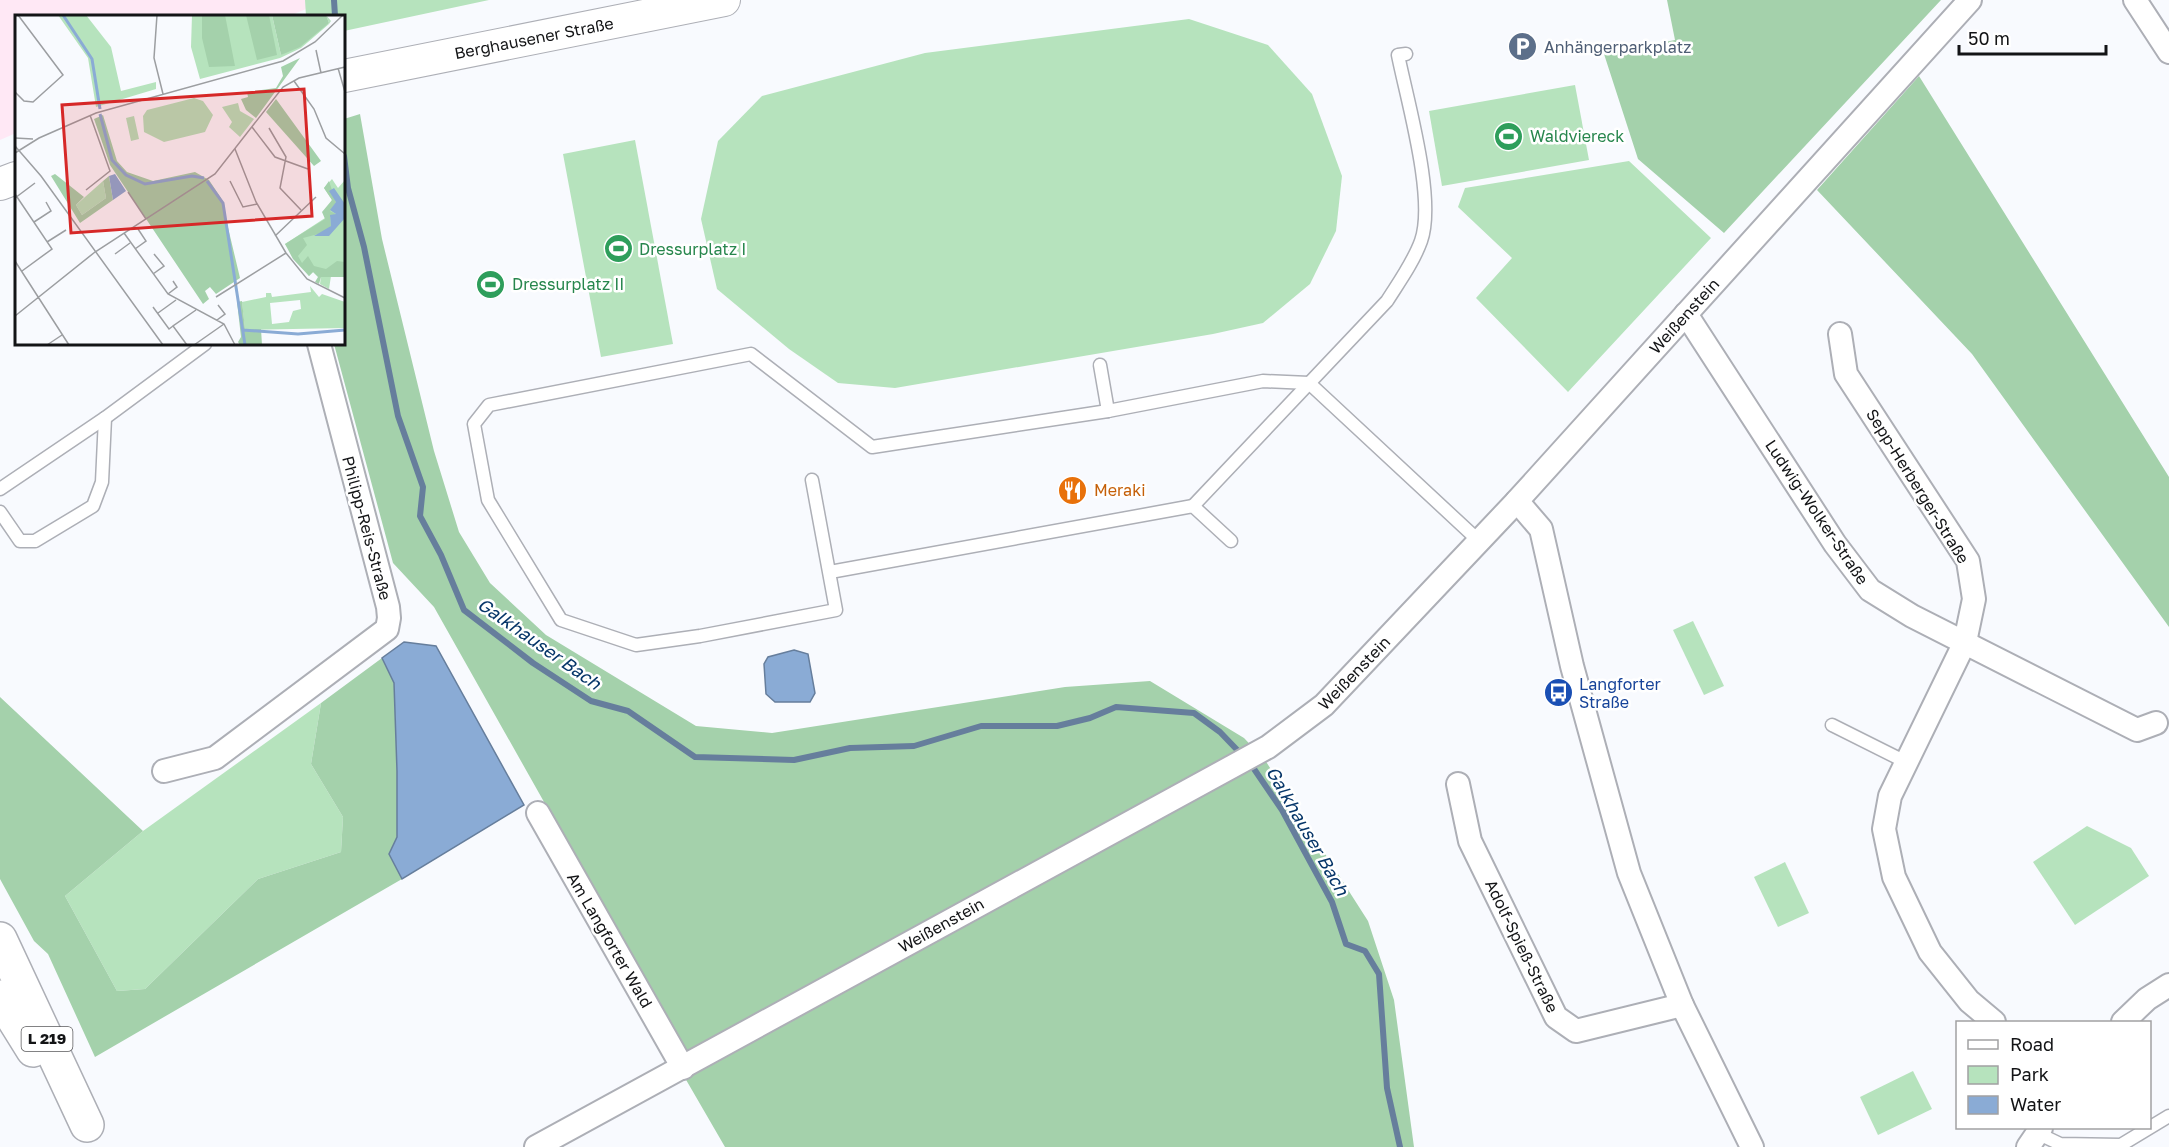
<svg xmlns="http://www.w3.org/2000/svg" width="2169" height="1147" font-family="'Golos Text',sans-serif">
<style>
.industrial{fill:#ffe8f5}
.green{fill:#b6e3bd}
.forest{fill:#a4d1ab}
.water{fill:#8aabd5;stroke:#667e9c;stroke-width:1.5}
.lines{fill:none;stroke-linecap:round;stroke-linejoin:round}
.stream{stroke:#667e9c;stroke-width:6}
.service-casing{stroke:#adafb6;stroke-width:15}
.minor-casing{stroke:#adafb6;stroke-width:26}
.secondary-casing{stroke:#adafb6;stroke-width:34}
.primary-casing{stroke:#adafb6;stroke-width:36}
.service{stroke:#fff;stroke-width:12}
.minor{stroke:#fff;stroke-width:22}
.secondary{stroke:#fff;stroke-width:32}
.primary{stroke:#fff;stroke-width:33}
.labels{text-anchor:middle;stroke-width:5;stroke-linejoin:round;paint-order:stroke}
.shield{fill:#fff;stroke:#5a5a5c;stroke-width:1.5}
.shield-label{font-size:15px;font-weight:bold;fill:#131416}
.street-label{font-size:16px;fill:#131416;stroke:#fff}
.service-label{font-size:16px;fill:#4e5e75;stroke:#fff;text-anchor:start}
.leisure-label{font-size:16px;fill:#27864d;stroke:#fff;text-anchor:start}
.food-label{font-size:16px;fill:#c56008;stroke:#fff;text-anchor:start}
.transit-label{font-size:16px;fill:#164399;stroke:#fff;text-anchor:start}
.water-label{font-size:18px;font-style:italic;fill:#073669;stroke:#fff}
.inset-river{fill:none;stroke:#8aabd5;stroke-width:3}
.inset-road{fill:none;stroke:#9c9ea1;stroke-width:1.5}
.view{fill:#d62828;fill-opacity:0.15;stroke:#d62828;stroke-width:3}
.inset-edge{fill:none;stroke:#131416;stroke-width:3}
</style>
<rect width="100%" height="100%" fill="#f8fafe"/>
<path class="industrial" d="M 0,0 L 328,0 L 289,16 L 16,16 L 16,133 L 0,140 Z"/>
<g class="green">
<path d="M 305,0 L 489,0 L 344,31 L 344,16 L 306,16 Z"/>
<path d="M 1189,19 L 1268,45 L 1312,94 L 1342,176 L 1336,231 L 1310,284 L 1263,323 L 1213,334 L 895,388 L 838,383 L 789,349 L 717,289 L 701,219 L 718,141 L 762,96 L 925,53 Z"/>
<path d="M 1575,85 L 1589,160 L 1442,186 L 1429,111 Z"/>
<path d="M 635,140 L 673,344 L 601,357 L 563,154 Z"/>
<path d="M 1629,161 L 1711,238 L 1568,392 L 1476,298 L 1512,258 L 1458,207 L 1465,188 Z"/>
<path d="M 1693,621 L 1724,686 L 1704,695 L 1673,630 Z"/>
<path d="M 321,703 L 311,764 L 343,817 L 341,852 L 258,879 L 145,989 L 117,991 L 65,896 L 143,831 Z"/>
<path d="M 2087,826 L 2131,848 L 2149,876 L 2075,925 L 2033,862 Z"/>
<path d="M 1785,862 L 1809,913 L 1778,927 L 1754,877 Z"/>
<path d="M 1913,1071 L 1932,1109 L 1878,1135 L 1860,1097 Z"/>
</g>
<g class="forest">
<path d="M 1667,0 L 1941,0 L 1724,233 L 1638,159 L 1604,54 L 1675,40 Z"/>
<path d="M 1919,76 L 2169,477 L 2169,627 L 1972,354 L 1817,190 Z"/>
<path d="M 360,114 L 382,239 L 434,451 L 459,532 L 490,583 L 546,635 L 696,726 L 772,733 L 1065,687 L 1150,681 L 1244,738 L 1265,760 L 1368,921 L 1394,1000 L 1414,1147 L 725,1147 L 685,1078 L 697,1073 L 434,607 L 393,563 L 334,344 L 344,344 L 344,119 Z"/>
<path d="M 382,658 L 394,683 L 397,771 L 397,837 L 389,854 L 402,879 L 95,1057 L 48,954 L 34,941 L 0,879 L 0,697 L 143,831 L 65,896 L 117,991 L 145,989 L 258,879 L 341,852 L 343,817 L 311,764 L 321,703 Z"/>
</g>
<g class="water">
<path d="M 404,642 L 436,646 L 524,805 L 402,879 L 389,854 L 397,837 L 397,771 L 394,683 L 382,658 Z"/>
<path d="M 794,650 L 808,654 L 815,693 L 810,702 L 775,702 L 766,694 L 764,664 L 768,657 Z"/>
</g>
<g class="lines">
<g class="stream">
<path d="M 334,0 L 335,16"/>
<path d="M 344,156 L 348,188 L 364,247 L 398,416 L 423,487 L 420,516 L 441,555 L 464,610 L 533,663 L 591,701 L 628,711 L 695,757 L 794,760 L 850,748 L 914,746 L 981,726 L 1057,726 L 1090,718 L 1116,707 L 1194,713 L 1220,732 L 1243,756"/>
<path d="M 1250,763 L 1282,810 L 1332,902 L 1346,944 L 1365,951 L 1379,974 L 1387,1088 L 1400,1147"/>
</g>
<defs>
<g id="service">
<path d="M 1100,365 L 1108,411"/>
<path d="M 812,480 L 836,610 L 700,636 L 636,645 L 561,620 L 488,500 L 474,424 L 489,405 L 751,354 L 872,447 L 1108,411 L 1263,381 L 1309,383 L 1479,541"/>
<path d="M 0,489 L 105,418 L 205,344"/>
<path d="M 1193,506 L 1387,301 C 1399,282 1413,263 1421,241 C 1436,199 1407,100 1398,55 L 1406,54"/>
<path d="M 0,512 L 20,541 L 35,541 L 93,506 L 102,482 L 105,418"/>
<path d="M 830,572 L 1193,506 L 1231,541"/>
<path d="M 1832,725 L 1906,762"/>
<path d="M 2037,1133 L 2060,1144 L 2121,1145 L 2169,1116"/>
</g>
<g id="minor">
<path d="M 2135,0 L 2169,52"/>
<path d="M 1686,314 L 1835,544 L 1870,590 L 1912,616 L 2137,730 L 2156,723"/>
<path d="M 1840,334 L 1846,374 L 1968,561 L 1974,599 L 1965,642 L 1890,796 L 1884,829 L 1894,877 L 1930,952 L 1969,1001 L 1994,1022"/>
<path d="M 1517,501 L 1541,529 L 1572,666 L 1629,873 L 1682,1005 L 1752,1147"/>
<path d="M 164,771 L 215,758 L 387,629 L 389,618 L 388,607 L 319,344"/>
<path d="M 1458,784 L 1470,841 L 1556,1017 L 1576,1031 L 1682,1005"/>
<path d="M 538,813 L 683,1068"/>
<path d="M 2123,1022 L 2147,999 L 2169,985"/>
<path d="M 536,1147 L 1268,747 L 1324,705 L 1517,501 L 1970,0"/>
<path d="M 2028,1147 L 2041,1128"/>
</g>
<g id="secondary">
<path d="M 344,76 L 724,0"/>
<path d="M 0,184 L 16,178"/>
</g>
<g id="primary">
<path d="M 0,939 L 87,1125"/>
<path d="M 0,997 L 33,1050"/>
</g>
</defs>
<use href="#service" class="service-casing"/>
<use href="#minor" class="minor-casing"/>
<use href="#secondary" class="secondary-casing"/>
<use href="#primary" class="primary-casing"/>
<use href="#service" class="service"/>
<use href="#minor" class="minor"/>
<use href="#secondary" class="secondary"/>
<use href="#primary" class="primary"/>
</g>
<defs>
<symbol id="parking-disc" viewBox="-11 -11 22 22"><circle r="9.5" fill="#5c6f8a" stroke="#fff"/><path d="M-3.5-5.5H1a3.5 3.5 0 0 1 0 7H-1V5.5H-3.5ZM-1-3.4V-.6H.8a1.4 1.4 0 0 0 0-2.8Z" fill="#fff"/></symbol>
<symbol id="stadium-disc" viewBox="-11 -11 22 22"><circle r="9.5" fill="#2e9e5b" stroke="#fff"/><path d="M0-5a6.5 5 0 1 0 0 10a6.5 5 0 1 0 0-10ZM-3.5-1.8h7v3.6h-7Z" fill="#fff"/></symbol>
<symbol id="restaurant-disc" viewBox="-11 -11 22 22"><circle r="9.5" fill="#e8710a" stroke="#fff"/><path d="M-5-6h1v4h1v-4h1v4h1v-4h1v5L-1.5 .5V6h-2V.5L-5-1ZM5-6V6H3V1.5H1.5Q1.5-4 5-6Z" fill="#fff"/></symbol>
<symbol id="bus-disc" viewBox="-11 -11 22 22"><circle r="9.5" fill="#1a4fb4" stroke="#fff"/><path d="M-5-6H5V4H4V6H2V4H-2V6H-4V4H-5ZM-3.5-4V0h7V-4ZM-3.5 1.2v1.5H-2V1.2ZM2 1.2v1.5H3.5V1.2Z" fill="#fff"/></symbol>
</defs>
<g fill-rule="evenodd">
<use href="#parking-disc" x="1506" y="30" width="33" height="33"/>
<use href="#stadium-disc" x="1492" y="120" width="33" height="33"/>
<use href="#stadium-disc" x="602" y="232" width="33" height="33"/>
<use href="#stadium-disc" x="474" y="268" width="33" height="33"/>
<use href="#restaurant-disc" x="1056" y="474" width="33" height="33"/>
<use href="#bus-disc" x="1542" y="676" width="33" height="33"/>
</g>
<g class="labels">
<rect class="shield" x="21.5" y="1027" width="51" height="24" rx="4.5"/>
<g class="shield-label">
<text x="47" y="1044">L 219</text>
</g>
<g class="street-label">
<text transform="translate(534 38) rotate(-11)" y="6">Berghausener Straße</text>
<text transform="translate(1684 316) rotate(-48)" y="6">Weißenstein</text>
<text transform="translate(1918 486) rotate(58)" y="6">Sepp-Herberger-Straße</text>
<text transform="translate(1817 512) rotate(56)" y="6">Ludwig-Wolker-Straße</text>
<text transform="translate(367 528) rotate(75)" y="6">Philipp-Reis-Straße</text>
<text transform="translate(1354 673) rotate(-46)" y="6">Weißenstein</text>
<text transform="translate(941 925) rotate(-29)" y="6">Weißenstein</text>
<text transform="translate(610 940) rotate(60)" y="6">Am Langforter Wald</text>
<text transform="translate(1522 946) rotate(64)" y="6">Adolf-Spieß-Straße</text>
</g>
<g class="service-label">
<text x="1544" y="53">Anhängerparkplatz</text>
</g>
<g class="leisure-label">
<text x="1530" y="142">Waldviereck</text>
<text x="639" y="255">Dressurplatz I</text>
<text x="512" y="290">Dressurplatz II</text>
</g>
<g class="food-label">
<text x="1094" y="496">Meraki</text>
</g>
<g class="transit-label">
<text x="1579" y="690">Langforter<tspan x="1579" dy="18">Straße</tspan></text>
</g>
<g class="water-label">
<text transform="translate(539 644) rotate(35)" y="6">Galkhauser Bach</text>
<text transform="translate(1307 831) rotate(60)" y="6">Galkhauser Bach</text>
</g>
</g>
<g transform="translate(15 15)">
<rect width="330" height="330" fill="#f8fafe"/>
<path d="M 43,0 L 71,0 L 96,32 L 106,76 L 141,67 L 141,74 L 81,92 L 73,43 ZM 177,0 L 257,0 L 266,40 L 314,8 L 311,0 L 316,6 L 314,9 L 286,33 L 265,43 L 185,64 L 176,32 ZM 179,83 L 188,86 L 198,100 L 190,117 L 149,127 L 129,117 L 128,101 L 132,95 ZM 223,88 L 225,96 L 239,104 L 225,122 L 214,112 L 217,107 L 207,92 ZM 119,101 L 124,124 L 116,126 L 111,103 ZM 317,164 L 323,173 L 330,165 L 330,262 L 316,261 L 314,274 L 305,269 L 306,262 L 311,262 L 298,257 L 294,261 L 270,229 L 310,203 L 317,185 L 309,173 ZM 88,166 L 91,183 L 67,200 L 61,190 ZM 295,271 L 304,282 L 307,279 L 330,287 L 330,313 L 230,315 L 227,287 L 251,282 L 251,278 L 256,278 L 257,282 L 296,277 ZM 285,285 L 286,294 L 278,296 L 274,307 L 257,309 L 255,288 Z" fill="#b6e3bd" fill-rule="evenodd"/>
<path d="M 187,0 L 210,0 L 220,51 L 194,52 L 187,23 ZM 231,0 L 254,0 L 262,40 L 242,45 ZM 257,0 L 311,0 L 314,8 L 285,32 L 266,40 ZM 285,43 L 241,103 L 231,95 L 226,84 L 233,82 L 232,77 L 261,73 L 268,61 L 266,52 ZM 261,84 L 306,146 L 299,151 L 251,97 ZM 88,100 L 102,146 L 112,157 L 138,166 L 180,157 L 194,165 L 206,183 L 225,263 L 201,279 L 195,272 L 190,276 L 194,284 L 188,289 L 95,150 L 79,104 ZM 40,159 L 69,182 L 61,190 L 67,200 L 91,183 L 88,166 L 94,161 L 98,185 L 65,208 L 36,161 ZM 314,166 L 321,187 L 315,196 L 321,199 L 315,202 L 316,211 L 311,217 L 288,223 L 292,230 L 283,241 L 287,248 L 293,241 L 299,251 L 311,254 L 322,246 L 330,247 L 330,262 L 306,262 L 304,269 L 300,267 L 303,262 L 298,257 L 294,261 L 278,244 L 270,229 L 310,204 L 307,197 L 317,185 L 309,173 ZM 227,286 L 230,314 L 246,314 L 247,330 L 225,330 L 223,327 L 226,322 L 222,287 Z" fill="#a4d1ab"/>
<path d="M 100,159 L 111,176 L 98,185 L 94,161 ZM 319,173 L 330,189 L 330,203 L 314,221 L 299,221 L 316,211 L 315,200 L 321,199 L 315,195 L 321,187 L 314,176 Z" fill="#8aabd5"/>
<path class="inset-river" d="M 48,0 L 77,44 L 85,94M 85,99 L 97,145 L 111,160 L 130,169 L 177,161 L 189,163M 192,166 L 208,188 L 230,330M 228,315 L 283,319 L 330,315"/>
<path class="inset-road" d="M 142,0 L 139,43 L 148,79M 301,35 L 306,58M 323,53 L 330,77M 279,66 L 299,94 L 311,123 L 330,139M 0,77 L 9,86 L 18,87 L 48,60 L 3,0M 237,112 L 260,142 L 293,154M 254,113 L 271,142 L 265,173 L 286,195M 0,123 L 18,124M 0,131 L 26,161 L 148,330M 220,134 L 241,187 L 271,238 L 292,264 L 330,283M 0,138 L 24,123 L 81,98 L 268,46 L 300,27 L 328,0M 215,166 L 228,192 L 242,189M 71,175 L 95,156 L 75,100M 113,177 L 131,204M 0,179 L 37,234 L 7,256M 0,183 L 20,168M 19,207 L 36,196 L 31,187M 109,218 L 153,279 L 209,309 L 220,330M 260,221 L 301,182M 32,227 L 51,215M 120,234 L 131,226 L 123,214M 100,239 L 115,228M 0,246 L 54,330M 138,259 L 149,251 L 139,239M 153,279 L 162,272 L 158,266M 201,282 L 271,238M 138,292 L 154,314 L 158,311M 143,298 L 161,285M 0,301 L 80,237 L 200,159 L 268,72 L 284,63 L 330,52M 202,305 L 210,299 L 203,290M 32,330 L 47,320M 172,330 L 158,311 L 181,295M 179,330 L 209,309"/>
<path class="view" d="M 289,74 L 297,201 L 56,218 L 47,90 Z"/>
<rect width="330" height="330" class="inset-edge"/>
</g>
<rect x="1956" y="1021" width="195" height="108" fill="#ffffff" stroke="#a1a1a2" stroke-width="1.5"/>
<rect x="1968" y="1040" width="30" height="9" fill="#ffffff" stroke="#a1a1a2" stroke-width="1.5"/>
<text x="2010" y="1051" font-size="18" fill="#131416">Road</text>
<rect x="1968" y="1066" width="30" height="18" fill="#b6e3bd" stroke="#a1a1a2" stroke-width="1.5"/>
<text x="2010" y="1081" font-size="18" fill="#131416">Park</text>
<rect x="1968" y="1096" width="30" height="18" fill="#8aabd5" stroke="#a1a1a2" stroke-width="1.5"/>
<text x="2010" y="1111" font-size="18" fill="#131416">Water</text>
<path d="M1959 45v9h147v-9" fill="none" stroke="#131416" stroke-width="3"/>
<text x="1968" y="45" font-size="18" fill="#131416" stroke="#ffffff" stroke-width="4.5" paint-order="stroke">50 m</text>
</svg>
